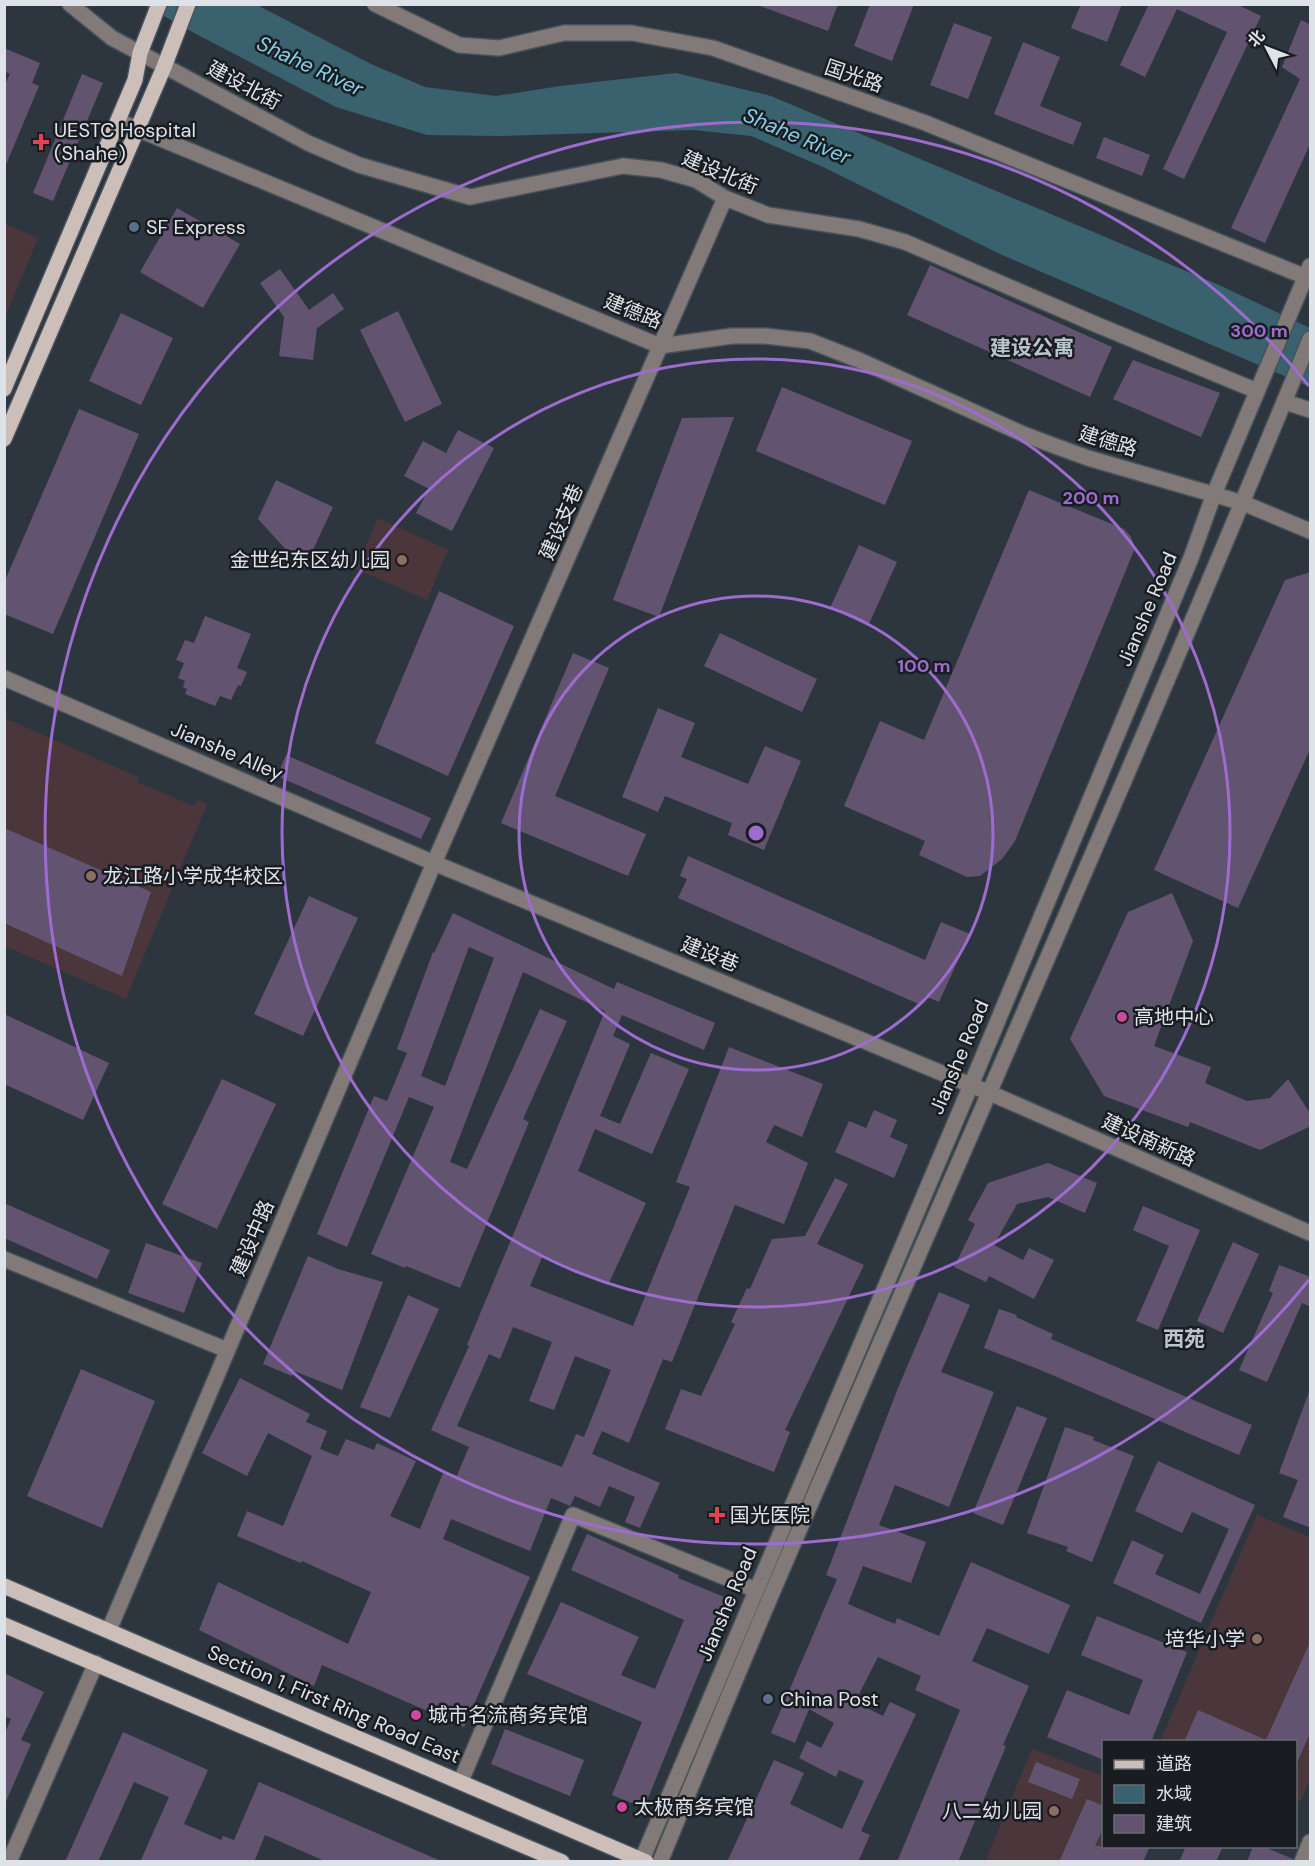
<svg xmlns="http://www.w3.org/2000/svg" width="1315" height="1866" font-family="'DM Sans','Noto Sans SC',sans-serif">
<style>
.education{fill:#4b363c}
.water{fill:#39616e}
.building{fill:#625471;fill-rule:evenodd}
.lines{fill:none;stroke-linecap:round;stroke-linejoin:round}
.minor-casing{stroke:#49525a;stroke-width:18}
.major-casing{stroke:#49525a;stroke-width:18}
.minor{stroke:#817a78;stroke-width:15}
.major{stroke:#ccbfba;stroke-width:15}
.ring{fill:none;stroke:#9d6cce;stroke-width:3}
.health-dot{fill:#e0444e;stroke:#191d21;stroke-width:2}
.service-dot{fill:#5c6f8a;stroke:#191d21;stroke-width:2}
.education-dot{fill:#8d6e63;stroke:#191d21;stroke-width:2}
.hotel-dot{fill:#d1479c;stroke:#191d21;stroke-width:2}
.labels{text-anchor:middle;stroke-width:5;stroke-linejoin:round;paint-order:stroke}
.street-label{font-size:20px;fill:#dde3e9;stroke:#191d21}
.poi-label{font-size:20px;fill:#dde3e9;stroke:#191d21;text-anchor:start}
.water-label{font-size:21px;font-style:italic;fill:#87cfe8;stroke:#191d21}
.neighbourhood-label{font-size:21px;font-weight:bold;fill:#b9c4cf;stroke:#191d21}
.centre{fill:#9d6cce;stroke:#191d21;stroke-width:3}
.ring-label{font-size:18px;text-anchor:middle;font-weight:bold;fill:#9d6cce;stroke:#191d21;stroke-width:5;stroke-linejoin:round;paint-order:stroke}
</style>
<rect width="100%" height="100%" fill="#2d363f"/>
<g class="education">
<path d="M 5,224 L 38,238 L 5,317 Z"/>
<path d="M 378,518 L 448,550 L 427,600 L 356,569 Z"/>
<path d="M 5,718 L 138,777 L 137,782 L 194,806 L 197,800 L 207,804 L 126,999 L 5,946 Z"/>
<path d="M 1257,1515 L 1310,1537 L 1310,1778 L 1301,1801 L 1296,1798 L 1296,1742 L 1161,1740 Z"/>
<path d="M 1032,1749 L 1103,1776 L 1104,1846 L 1102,1861 L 985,1862 Z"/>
</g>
<path class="water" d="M 144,5 L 257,5 L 371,64 L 425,87 L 496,96 L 560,86 L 676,73 L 771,96 L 1219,285 L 1310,328 L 1310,387 L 1002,255 L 823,167 L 751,136 L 693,130 L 500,136 L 427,135 L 336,107 L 198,35 Z"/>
<g class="building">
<path d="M 761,4 L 838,4 L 828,31 L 760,6 Z"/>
<path d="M 870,4 L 914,4 L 892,61 L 854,46 Z"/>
<path d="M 1081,4 L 1122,4 L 1107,42 L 1071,28 Z"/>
<path d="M 1149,4 L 1236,4 L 1261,16 L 1184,179 L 1163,169 L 1227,32 L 1177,9 L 1145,77 L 1120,65 Z"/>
<path d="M 1301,20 L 1311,25 L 1311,142 L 1265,243 L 1231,228 L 1300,79 L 1282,67 Z"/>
<path d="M 954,23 L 992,37 L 968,99 L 930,85 Z"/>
<path d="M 1023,42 L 1060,57 L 1040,106 L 1082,123 L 1073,145 L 994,114 Z"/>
<path d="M 4,48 L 40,63 L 32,83 L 39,86 L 5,167 L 4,86 L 10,74 L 4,71 Z"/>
<path d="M 82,74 L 103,83 L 53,201 L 33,193 Z"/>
<path d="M 1104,137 L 1150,155 L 1142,176 L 1096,158 Z"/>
<path d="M 177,208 L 240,244 L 203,308 L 140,272 Z"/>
<path d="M 930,265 L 1112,347 L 1090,397 L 907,315 Z"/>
<path d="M 280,269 L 309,310 L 333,293 L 344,309 L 317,328 L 313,360 L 279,356 L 284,317 L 260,283 Z"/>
<path d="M 398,311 L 442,404 L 405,422 L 360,330 Z"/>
<path d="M 121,313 L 173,338 L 141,405 L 89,381 Z"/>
<path d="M 1133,360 L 1220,393 L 1201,437 L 1113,399 Z"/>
<path d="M 782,387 L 912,441 L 885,505 L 756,451 Z"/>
<path d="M 79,409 L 139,434 L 53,634 L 4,614 L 4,583 Z"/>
<path d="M 734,417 L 659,617 L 613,600 L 682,418 Z"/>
<path d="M 458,430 L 494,448 L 452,531 L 416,513 L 429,489 L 404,476 L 423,441 L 446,453 Z"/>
<path d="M 276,480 L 333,507 L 304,569 L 258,519 Z"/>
<path d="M 1029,490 L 1124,529 L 1131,537 L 1135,548 L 1015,841 L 1002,859 L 988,870 L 980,876 L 967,877 L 919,855 L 925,841 L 844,806 L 880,721 L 924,740 Z"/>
<path d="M 859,545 L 897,562 L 868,626 L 830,608 Z"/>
<path d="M 1311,572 L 1311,747 L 1238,908 L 1154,870 L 1285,580 Z"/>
<path d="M 439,591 L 514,626 L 448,776 L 375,743 Z"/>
<path d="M 205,616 L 251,634 L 237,668 L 247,672 L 241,686 L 238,685 L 231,700 L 220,696 L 215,706 L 185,694 L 187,689 L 183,687 L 185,681 L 178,678 L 184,663 L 176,660 L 185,640 L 194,643 Z"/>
<path d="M 720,633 L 817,679 L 802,712 L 704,666 Z"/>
<path d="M 573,653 L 609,668 L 555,796 L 646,834 L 628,876 L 501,823 Z"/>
<path d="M 658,708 L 695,723 L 681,757 L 748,784 L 765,746 L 801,761 L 764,850 L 728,835 L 732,823 L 665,796 L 658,812 L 622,797 Z"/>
<path d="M 286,755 L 431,818 L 421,839 L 277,776 Z"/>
<path d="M 4,828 L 151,892 L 122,976 L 4,923 Z"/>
<path d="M 688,856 L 925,960 L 941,922 L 970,934 L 939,1002 L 925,996 L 921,1005 L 678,898 L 687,879 L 680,876 Z"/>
<path d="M 1172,893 L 1193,941 L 1154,1046 L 1211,1067 L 1205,1083 L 1247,1101 L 1270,1098 L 1288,1079 L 1311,1115 L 1311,1126 L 1260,1150 L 1190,1122 L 1188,1127 L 1104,1096 L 1070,1039 L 1128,912 Z"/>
<path d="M 309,896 L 358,918 L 303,1036 L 254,1014 Z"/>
<path d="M 453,913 L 614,989 L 617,982 L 715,1023 L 704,1050 L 622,1015 L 613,1036 L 630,1044 L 600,1116 L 620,1124 L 651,1053 L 689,1069 L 652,1154 L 595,1129 L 578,1171 L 646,1203 L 608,1285 L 543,1255 L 530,1286 L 633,1326 L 690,1187 L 676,1182 L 729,1047 L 823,1084 L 802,1137 L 774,1125 L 766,1142 L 808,1163 L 784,1224 L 735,1205 L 672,1362 L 663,1359 L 629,1443 L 602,1431 L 592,1454 L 660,1483 L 640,1528 L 625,1522 L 635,1497 L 609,1486 L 600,1507 L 575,1496 L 570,1506 L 551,1498 L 530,1551 L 451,1519 L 443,1539 L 530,1577 L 464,1727 L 322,1665 L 314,1686 L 199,1630 L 218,1582 L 348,1644 L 371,1592 L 302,1561 L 301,1563 L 237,1536 L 247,1511 L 283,1526 L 312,1456 L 268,1433 L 247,1476 L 202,1453 L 240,1378 L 310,1414 L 306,1422 L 327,1431 L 320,1449 L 338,1456 L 346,1439 L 374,1450 L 377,1443 L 416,1461 L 390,1516 L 420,1529 L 443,1473 L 456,1478 L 469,1447 L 431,1430 L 469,1346 L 467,1345 L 536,1180 L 605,1011 L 523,972 L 450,1162 L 467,1169 L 540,1009 L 567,1021 L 523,1119 L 529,1122 L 460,1288 L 406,1266 L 405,1268 L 371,1254 L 434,1107 L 409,1097 L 347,1247 L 317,1234 L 374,1096 L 387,1101 L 407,1053 L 397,1049 L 433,952 L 434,953 ZM 469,947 L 494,958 L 445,1086 L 421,1076 ZM 513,1327 L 552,1342 L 529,1401 L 554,1410 L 575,1356 L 611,1370 L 584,1437 L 576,1434 L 562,1467 L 457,1426 L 489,1354 L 500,1359 Z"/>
<path d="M 4,1014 L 109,1063 L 83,1120 L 4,1084 Z"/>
<path d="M 222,1079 L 276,1104 L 217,1229 L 162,1204 Z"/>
<path d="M 874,1110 L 897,1120 L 890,1137 L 908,1145 L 894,1178 L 835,1152 L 849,1121 L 866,1128 Z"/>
<path d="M 1048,1163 L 1097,1183 L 1085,1213 L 1048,1197 L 1017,1204 L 994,1245 L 1023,1260 L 1029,1248 L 1054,1260 L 1034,1299 L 989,1276 L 986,1282 L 954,1267 L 975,1224 L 968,1220 L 988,1183 Z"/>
<path d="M 835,1178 L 848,1184 L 817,1244 L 864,1265 L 785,1430 L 790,1432 L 774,1472 L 665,1429 L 681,1389 L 701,1396 L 735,1324 L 731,1322 L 747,1288 L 750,1289 L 772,1239 L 805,1236 Z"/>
<path d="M 4,1203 L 110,1250 L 97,1279 L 4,1238 Z"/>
<path d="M 1143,1206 L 1200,1230 L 1158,1330 L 1136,1321 L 1169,1246 L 1133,1230 Z"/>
<path d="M 1233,1242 L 1259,1254 L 1223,1333 L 1197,1321 Z"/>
<path d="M 146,1243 L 202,1263 L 184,1313 L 128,1293 Z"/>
<path d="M 308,1256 L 338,1269 L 383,1282 L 342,1390 L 294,1371 L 292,1376 L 263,1364 Z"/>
<path d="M 1279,1265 L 1311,1277 L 1311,1307 L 1302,1303 L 1267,1382 L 1239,1370 L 1273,1293 L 1269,1291 Z"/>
<path d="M 939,1292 L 970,1305 L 941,1372 L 994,1392 L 949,1507 L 895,1485 L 879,1525 L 926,1542 L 911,1583 L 863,1566 L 848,1604 L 895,1624 L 897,1618 L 939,1636 L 971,1562 L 1070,1605 L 1049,1654 L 987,1628 L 972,1661 L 1029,1686 L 1003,1745 L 1006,1746 L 958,1862 L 897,1862 L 960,1710 L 915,1690 L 921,1676 L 878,1657 L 855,1702 L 883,1716 L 890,1702 L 916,1714 L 861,1831 L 870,1835 L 858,1862 L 727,1862 L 774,1760 L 804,1773 L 790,1804 L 842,1829 L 864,1781 L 839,1770 L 836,1777 L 799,1758 L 807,1741 L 821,1748 L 834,1723 L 809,1709 L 795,1743 L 771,1733 L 837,1579 L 826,1575 L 898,1388 Z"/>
<path d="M 408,1295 L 439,1309 L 390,1418 L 360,1407 Z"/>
<path d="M 999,1309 L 1017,1315 L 1016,1317 L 1053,1334 L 1051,1339 L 1252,1425 L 1239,1455 L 1038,1369 L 984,1348 Z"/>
<path d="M 81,1369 L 155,1401 L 102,1528 L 27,1496 Z"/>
<path d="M 1309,1392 L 1311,1392 L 1311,1528 L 1283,1517 L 1298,1480 L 1279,1473 Z"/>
<path d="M 1017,1406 L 1047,1418 L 1003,1525 L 973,1513 Z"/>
<path d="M 1065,1427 L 1094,1437 L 1093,1440 L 1134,1456 L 1092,1562 L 1066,1551 L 1068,1547 L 1027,1533 Z"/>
<path d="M 1158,1461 L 1255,1505 L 1201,1623 L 1113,1583 L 1132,1540 L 1164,1555 L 1155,1574 L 1200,1594 L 1229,1529 L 1192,1512 L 1182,1533 L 1135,1511 Z"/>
<path d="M 587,1534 L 679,1575 L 678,1578 L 729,1599 L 644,1808 L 612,1795 L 642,1722 L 527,1674 L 561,1602 L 639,1637 L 621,1675 L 655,1689 L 684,1620 L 571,1570 Z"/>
<path d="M 1097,1616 L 1187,1652 L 1151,1742 L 1104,1742 L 1104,1760 L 1047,1737 L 1067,1690 L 1129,1715 L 1143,1680 L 1081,1655 Z"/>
<path d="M 1311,1640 L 1311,1731 L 1296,1765 L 1296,1742 L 1184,1742 L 1198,1710 L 1266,1740 Z"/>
<path d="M 4,1673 L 44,1692 L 21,1740 L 31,1744 L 4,1806 L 4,1735 L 11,1719 L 4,1716 Z"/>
<path d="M 505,1729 L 584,1760 L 570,1796 L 491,1764 Z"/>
<path d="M 123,1732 L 208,1770 L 184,1824 L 221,1840 L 223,1836 L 234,1840 L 259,1782 L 443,1862 L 327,1862 L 265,1835 L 254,1862 L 140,1862 L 169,1797 L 134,1782 L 98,1862 L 65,1862 Z"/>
<path d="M 1036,1762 L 1080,1779 L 1072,1799 L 1028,1782 Z"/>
<path d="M 1087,1799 L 1104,1806 L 1104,1826 L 1095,1846 L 1150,1846 L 1143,1862 L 1059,1862 Z"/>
<path d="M 1186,1846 L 1223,1846 L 1216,1862 L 1179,1862 Z"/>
<path d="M 1253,1846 L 1262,1846 L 1293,1859 L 1293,1862 L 1247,1862 Z"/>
</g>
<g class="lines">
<defs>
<g id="minor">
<path d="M 70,4 L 112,38 L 308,143 L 359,165 L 470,197 L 623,166 L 661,170 L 696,180 L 725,198 L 768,215 L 859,229 L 905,242 L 1095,324 L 1257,391"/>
<path d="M 375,4 L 459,45 L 499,48 L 564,33 L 632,33 L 713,48 L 923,122 L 1306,277"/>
<path d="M 118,121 L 660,346 L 732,336 L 765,336 L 810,341 L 861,361 L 1023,434 L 1055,446 L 1088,458 L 1243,503 L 1310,531"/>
<path d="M 1285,402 L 1310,410"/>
<path d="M 4,678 L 434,863 L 990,1093 L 1310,1233"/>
<path d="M 4,1259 L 227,1350"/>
<path d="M 109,1630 L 434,863 L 725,198"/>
<path d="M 461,1781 L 573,1515 L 756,1590"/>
<path d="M 9,1862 L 96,1663"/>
<path d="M 641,1862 L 971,1085 L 1191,558 L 1214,494 L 1310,266"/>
<path d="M 660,1862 C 697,1772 734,1682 772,1593 C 952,1175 1137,760 1310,339"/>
<path d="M 1302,1862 L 1310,1842"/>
</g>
<g id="major">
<path d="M 4,389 L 135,80 L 140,53 L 159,4"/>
<path d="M 4,439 L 164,67 L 188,4"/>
<path d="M 4,1586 L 646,1862"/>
<path d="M 4,1625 L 562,1862"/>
</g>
</defs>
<use href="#minor" class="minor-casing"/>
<use href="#major" class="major-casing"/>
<use href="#minor" class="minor"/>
<use href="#major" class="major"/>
</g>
<g class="ring">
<circle cx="756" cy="833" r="237"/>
<circle cx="756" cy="833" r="474"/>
<path d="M1309 1280A711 711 0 1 1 1309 386"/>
</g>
<g class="health-dot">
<path d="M38 133h6v6h6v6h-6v6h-6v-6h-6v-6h6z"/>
<path d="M714 1506h6v6h6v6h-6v6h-6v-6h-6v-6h6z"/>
</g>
<g class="service-dot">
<circle cx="134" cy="227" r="6"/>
<circle cx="768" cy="1699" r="6"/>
</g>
<g class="education-dot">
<circle cx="402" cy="560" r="6"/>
<circle cx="91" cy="876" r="6"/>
<circle cx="1257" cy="1639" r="6"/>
<circle cx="1054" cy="1811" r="6"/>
</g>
<g class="hotel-dot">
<circle cx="1122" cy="1017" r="6"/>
<circle cx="416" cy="1715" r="6"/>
<circle cx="622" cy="1807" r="6"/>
</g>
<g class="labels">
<g class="street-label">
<text transform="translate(854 76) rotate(19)" y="7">国光路</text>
<text transform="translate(244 85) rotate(28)" y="7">建设北街</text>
<text transform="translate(720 172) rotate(23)" y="7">建设北街</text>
<text transform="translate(633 311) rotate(22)" y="7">建德路</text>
<text transform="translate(1108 441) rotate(17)" y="7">建德路</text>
<text transform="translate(561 522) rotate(-67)" y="7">建设支巷</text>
<text transform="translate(1147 609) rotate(-67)" y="7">Jianshe Road</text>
<text transform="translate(227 751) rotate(23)" y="7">Jianshe Alley</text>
<text transform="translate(710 954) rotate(22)" y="7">建设巷</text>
<text transform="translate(959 1057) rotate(-67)" y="7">Jianshe Road</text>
<text transform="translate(1149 1140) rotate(24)" y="7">建设南新路</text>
<text transform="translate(252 1238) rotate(-67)" y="7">建设中路</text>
<text transform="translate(727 1604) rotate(-67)" y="7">Jianshe Road</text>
<text transform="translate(334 1704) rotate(23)" y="7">Section 1, First Ring Road East</text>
</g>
<g class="poi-label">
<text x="54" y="137">UESTC Hospital<tspan x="54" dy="23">(Shahe)</tspan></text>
<text x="146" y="234">SF Express</text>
<text x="390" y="567" text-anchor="end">金世纪东区幼儿园</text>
<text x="103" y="883">龙江路小学成华校区</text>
<text x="1134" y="1024">高地中心</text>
<text x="730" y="1522">国光医院</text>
<text x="1245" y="1646" text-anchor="end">培华小学</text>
<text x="780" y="1706">China Post</text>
<text x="428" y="1722">城市名流商务宾馆</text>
<text x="634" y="1814">太极商务宾馆</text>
<text x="1042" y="1818" text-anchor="end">八二幼儿园</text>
</g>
<g class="water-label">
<text transform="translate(310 66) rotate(25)" y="7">Shahe River</text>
<text transform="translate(797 136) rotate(23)" y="7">Shahe River</text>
</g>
<g class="neighbourhood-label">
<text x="1032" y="355">建设公寓</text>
<text x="1184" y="1346">西苑</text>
</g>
</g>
<circle cx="756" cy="833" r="9" class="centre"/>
<g class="ring-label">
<text x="1259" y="337">300 m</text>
<text x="1091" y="504">200 m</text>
<text x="924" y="672">100 m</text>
</g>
<rect width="1315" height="1866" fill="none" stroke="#dde3e9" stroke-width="12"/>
<rect x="1102" y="1740" width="195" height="108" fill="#191d21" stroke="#676c71" stroke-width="1.5"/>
<rect x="1114" y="1760" width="30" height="9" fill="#ccbfba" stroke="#676c71" stroke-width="1.5"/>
<text x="1156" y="1770" font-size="18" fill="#dde3e9">道路</text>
<rect x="1114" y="1785" width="30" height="18" fill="#39616e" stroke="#676c71" stroke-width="1.5"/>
<text x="1156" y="1800" font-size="18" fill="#dde3e9">水域</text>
<rect x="1114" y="1815" width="30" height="18" fill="#625471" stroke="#676c71" stroke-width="1.5"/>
<text x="1156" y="1830" font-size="18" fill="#dde3e9">建筑</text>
<g transform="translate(1267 48) rotate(312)" stroke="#191d21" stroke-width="4.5" paint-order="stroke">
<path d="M0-4.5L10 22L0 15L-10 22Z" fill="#dde3e9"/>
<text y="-9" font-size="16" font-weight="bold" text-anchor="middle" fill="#dde3e9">北</text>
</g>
</svg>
